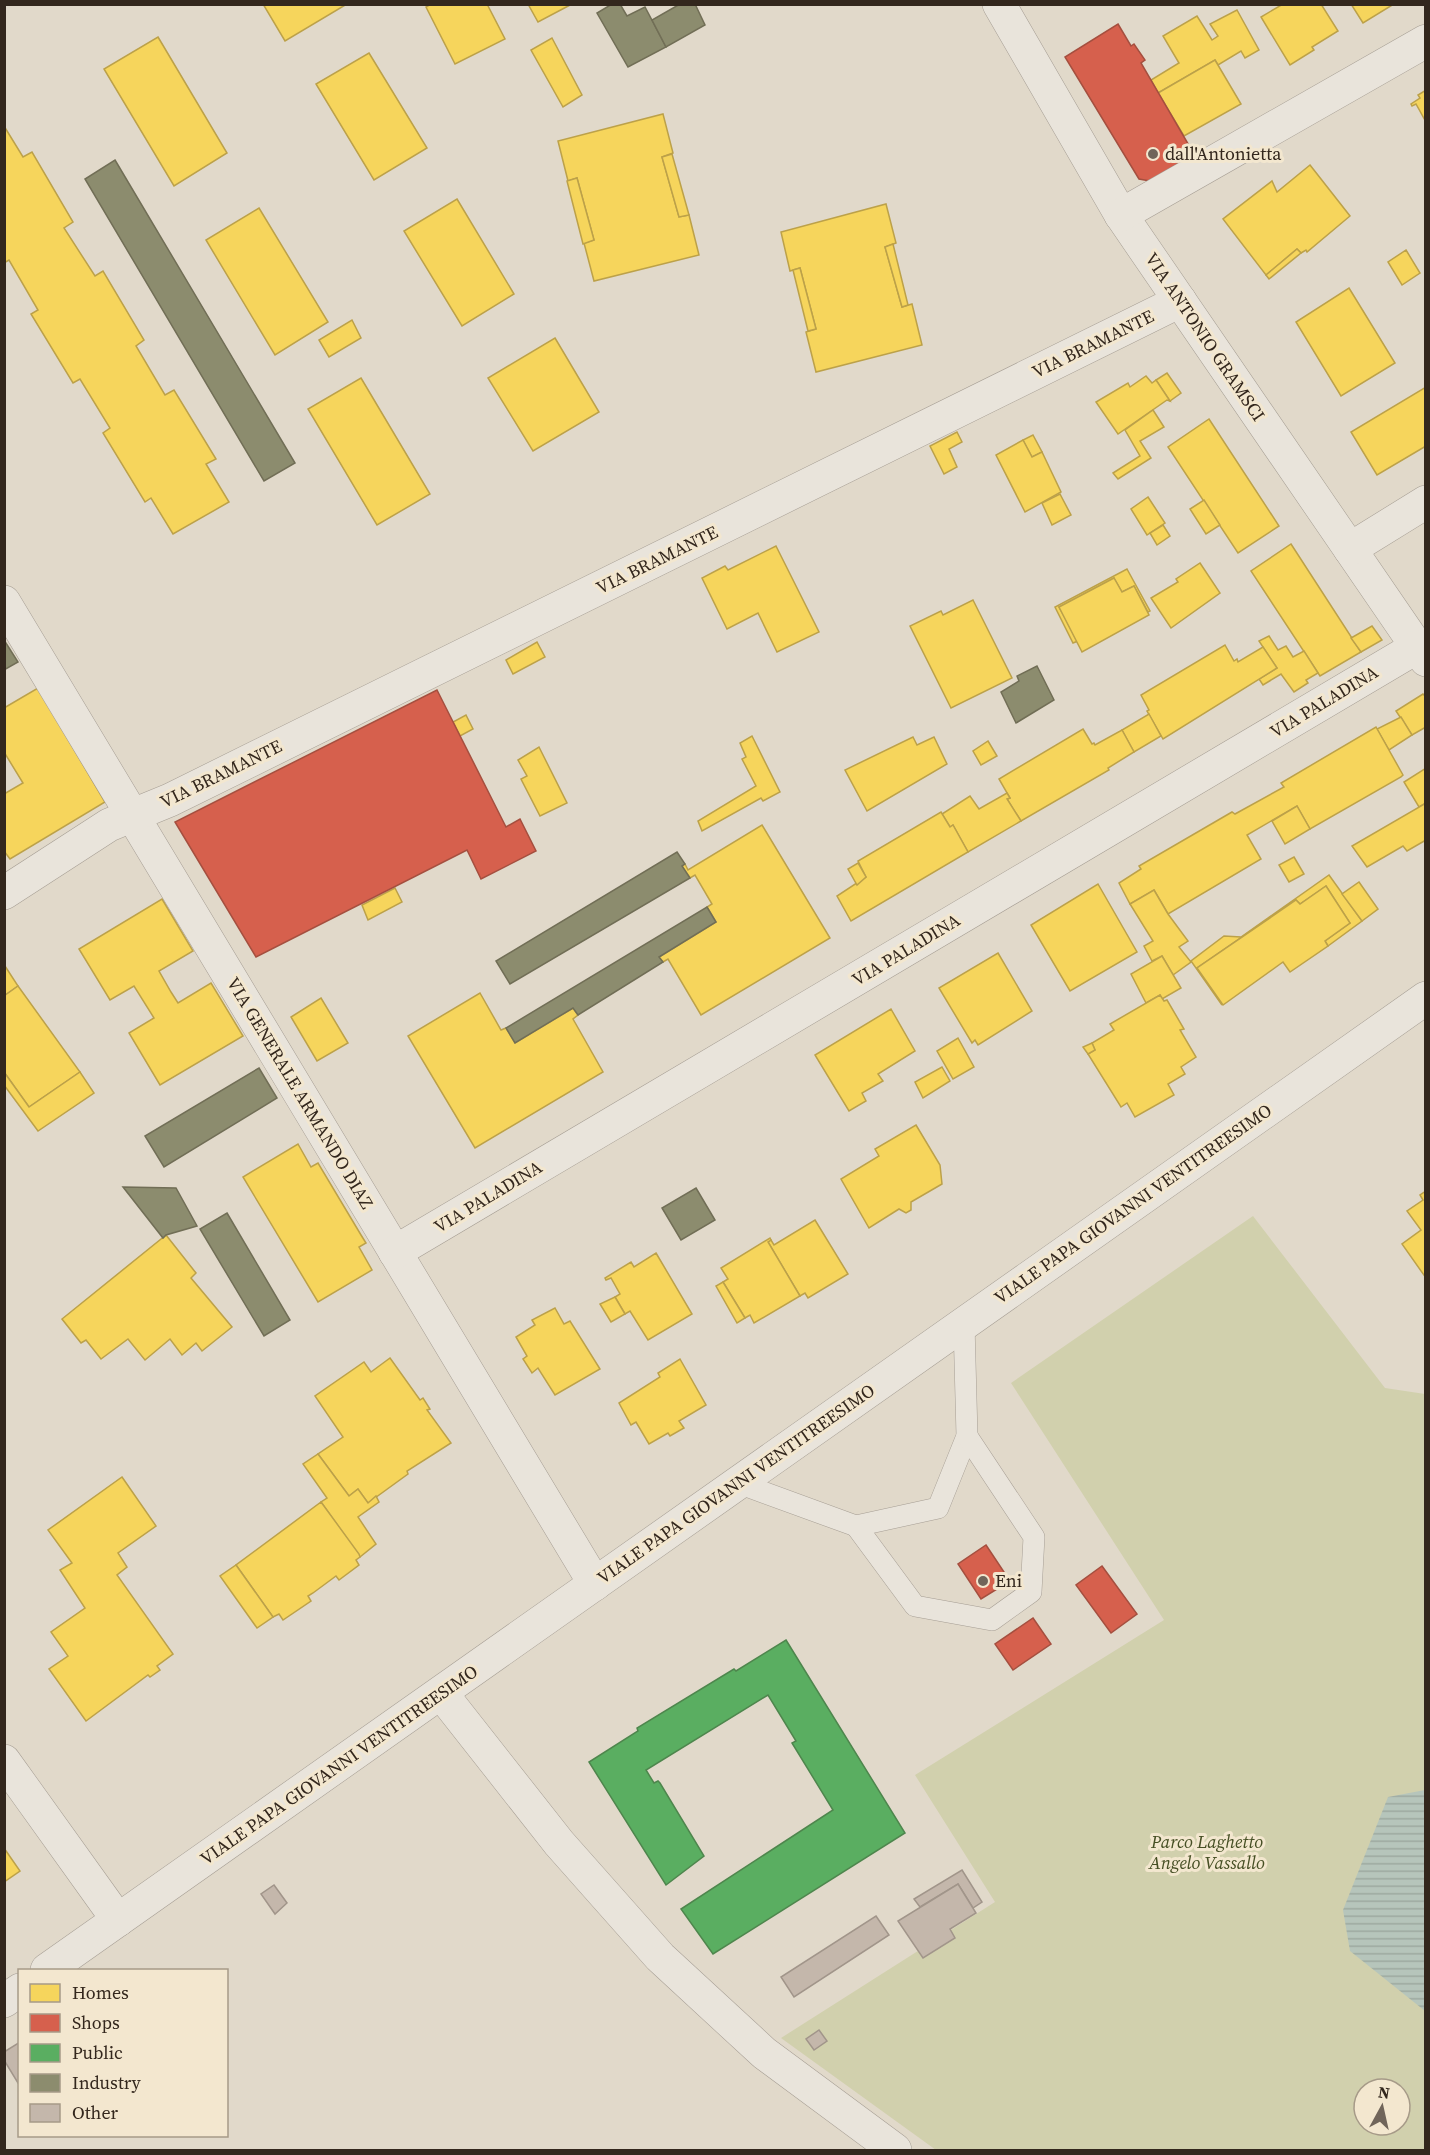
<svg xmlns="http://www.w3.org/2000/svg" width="1430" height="2155" font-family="'Source Serif 4',serif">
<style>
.park{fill:#d1d0ad;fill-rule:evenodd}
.water{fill:url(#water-rules)}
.homes{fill:#f6d55c;stroke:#bca149;stroke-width:1.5}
.shops{fill:#d6604d;stroke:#a54f3f;stroke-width:1.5}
.public{fill:#5aae61;stroke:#4e864d;stroke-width:1.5}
.industry{fill:#8c8c6e;stroke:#716e56;stroke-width:1.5}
.building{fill:#c4b7ab;stroke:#a1958a;stroke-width:1.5}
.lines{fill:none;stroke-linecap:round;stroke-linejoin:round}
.service-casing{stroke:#a69e94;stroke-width:22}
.minor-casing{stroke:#a69e94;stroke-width:34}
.tertiary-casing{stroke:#a69e94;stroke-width:34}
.service{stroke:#e9e4db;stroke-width:21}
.minor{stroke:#e9e4db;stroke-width:33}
.tertiary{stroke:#e9e4db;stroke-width:33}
.poi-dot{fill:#70655a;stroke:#f3e7cf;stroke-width:2}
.labels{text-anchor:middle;stroke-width:6;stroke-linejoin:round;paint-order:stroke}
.poi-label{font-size:18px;fill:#33271d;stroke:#f3e7cf;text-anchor:start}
.street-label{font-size:18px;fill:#33271d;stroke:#f3e7cf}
.park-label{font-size:18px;font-style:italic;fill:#464f24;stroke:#f3e7cf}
</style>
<defs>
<pattern id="water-rules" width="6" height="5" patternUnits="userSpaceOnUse" patternTransform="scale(1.5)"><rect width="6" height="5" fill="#b6c5bb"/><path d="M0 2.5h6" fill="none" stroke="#9da9a0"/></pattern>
</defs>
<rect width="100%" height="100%" fill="#e1d9ca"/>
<path class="park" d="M 1253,1216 L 1385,1388 L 1425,1394 L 1425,2150 L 936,2150 L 781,2038 L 995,1902 L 915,1775 L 1164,1620 L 1011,1383 ZM 1364,2089 L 1400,2089 L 1400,2125 L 1364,2125 Z"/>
<path class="water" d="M 1425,1790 L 1426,1790 L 1425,2011 L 1350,1951 L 1343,1910 L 1388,1797 Z"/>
<g class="homes">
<path d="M 263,4 L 347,4 L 285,41 Z"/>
<path d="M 431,4 L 487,4 L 505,39 L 455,64 L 426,7 Z"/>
<path d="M 528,4 L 572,4 L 538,22 Z"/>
<path d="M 1283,4 L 1321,4 L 1338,31 L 1312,47 L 1314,50 L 1290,65 L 1261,17 Z"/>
<path d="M 1351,4 L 1394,4 L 1363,23 Z"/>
<path d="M 1237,10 L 1259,50 L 1245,58 L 1241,51 L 1218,65 L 1215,60 L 1158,93 L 1151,80 L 1179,63 L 1163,36 L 1197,16 L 1212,40 L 1218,36 L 1210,24 Z"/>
<path d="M 158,37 L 227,153 L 174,186 L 104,69 Z"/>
<path d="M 552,38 L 582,95 L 563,107 L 531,50 Z"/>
<path d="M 369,53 L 427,148 L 374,180 L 316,84 Z"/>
<path d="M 1215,60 L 1241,104 L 1184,136 L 1158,93 Z"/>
<path d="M 1426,90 L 1426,122 L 1416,104 L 1412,106 L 1411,104 L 1420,98 L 1418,95 Z"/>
<path d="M 663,114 L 673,153 L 662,157 L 679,217 L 689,215 L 699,255 L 594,281 L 584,243 L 594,240 L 577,178 L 568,181 L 558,141 Z"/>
<path d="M 4,126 L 23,157 L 32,152 L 73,222 L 64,228 L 95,276 L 103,271 L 144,340 L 136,346 L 165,395 L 174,390 L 216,459 L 206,464 L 229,502 L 173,534 L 151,498 L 145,502 L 103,433 L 110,428 L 80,379 L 73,383 L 31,314 L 38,310 L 9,260 L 4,263 Z"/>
<path d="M 672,154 L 689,215 L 679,217 L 662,157 Z"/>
<path d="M 1310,165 L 1350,216 L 1307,252 L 1306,250 L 1301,253 L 1297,249 L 1266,275 L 1223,219 L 1272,181 L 1277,192 Z"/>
<path d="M 577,178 L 594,240 L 583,244 L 567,181 Z"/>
<path d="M 457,199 L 514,294 L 462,326 L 404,231 Z"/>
<path d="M 886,204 L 896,243 L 885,247 L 902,307 L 912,304 L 922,345 L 816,372 L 806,332 L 816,329 L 800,268 L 790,271 L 781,232 Z"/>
<path d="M 259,208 L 328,322 L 275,355 L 206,240 Z"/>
<path d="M 893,244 L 908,305 L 902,307 L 885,247 Z"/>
<path d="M 1297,249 L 1301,253 L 1269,279 L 1266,275 Z"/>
<path d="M 1406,250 L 1420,273 L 1402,285 L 1388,262 Z"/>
<path d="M 800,268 L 816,329 L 808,331 L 793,270 Z"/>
<path d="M 1349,288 L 1395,363 L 1341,396 L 1296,322 Z"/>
<path d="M 352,320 L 361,338 L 329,357 L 319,340 Z"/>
<path d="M 555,338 L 599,412 L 533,451 L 488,378 Z"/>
<path d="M 1167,373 L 1181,393 L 1170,401 L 1156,380 Z"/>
<path d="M 1146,376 L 1152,383 L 1156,380 L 1170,401 L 1167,400 L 1118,434 L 1096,402 L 1128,383 L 1130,387 Z"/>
<path d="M 361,378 L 430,494 L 377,525 L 308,409 Z"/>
<path d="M 1426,387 L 1426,446 L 1377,475 L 1351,432 Z"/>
<path d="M 1153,410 L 1164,427 L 1140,441 L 1151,458 L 1118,479 L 1113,473 L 1140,456 L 1125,430 Z"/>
<path d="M 1209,419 L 1279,526 L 1238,553 L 1168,447 Z"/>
<path d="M 957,432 L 962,442 L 949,449 L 957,467 L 944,474 L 930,446 Z"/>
<path d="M 1033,435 L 1042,452 L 1032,457 L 1023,440 Z"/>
<path d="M 1023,440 L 1032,457 L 1042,452 L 1061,492 L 1025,512 L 996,455 Z"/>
<path d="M 1060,494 L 1071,515 L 1052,525 L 1042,503 Z"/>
<path d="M 1148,497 L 1165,523 L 1147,535 L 1131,509 Z"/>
<path d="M 1204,500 L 1220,525 L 1206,534 L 1190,509 Z"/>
<path d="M 1163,525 L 1170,536 L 1157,545 L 1150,533 Z"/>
<path d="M 1291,544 L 1361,652 L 1320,676 L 1251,571 Z"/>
<path d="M 776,546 L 819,632 L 777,652 L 758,613 L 727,629 L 702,578 L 725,566 L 728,570 Z"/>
<path d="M 1200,563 L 1220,593 L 1171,628 L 1151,598 L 1178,582 L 1176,579 Z"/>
<path d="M 1127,569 L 1150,611 L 1148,612 L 1134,586 L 1122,592 L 1114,578 L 1059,607 L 1078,641 L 1073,643 L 1055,607 Z"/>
<path d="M 1114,578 L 1122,592 L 1134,586 L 1149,615 L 1082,652 L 1059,607 Z"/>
<path d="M 973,600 L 1012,678 L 951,708 L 910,626 L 941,611 L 943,615 Z"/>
<path d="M 1372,626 L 1382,640 L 1361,652 L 1351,638 Z"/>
<path d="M 1269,636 L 1278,650 L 1286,646 L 1293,657 L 1304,651 L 1318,673 L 1306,680 L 1308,683 L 1294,692 L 1281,674 L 1263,685 L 1259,679 L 1277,668 L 1259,641 Z"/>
<path d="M 537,642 L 545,657 L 513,674 L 506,660 Z"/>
<path d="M 1225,645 L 1234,661 L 1237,659 L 1238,662 L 1263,647 L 1277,668 L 1163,739 L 1147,711 L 1149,710 L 1141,695 Z"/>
<path d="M 38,688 L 105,802 L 10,859 L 4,851 L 4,794 L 23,783 L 4,752 L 4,708 Z"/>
<path d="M 1423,694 L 1426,697 L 1426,727 L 1412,735 L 1396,711 Z"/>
<path d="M 1149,714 L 1161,736 L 1134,752 L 1122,730 Z"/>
<path d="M 466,715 L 473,729 L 460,736 L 453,722 Z"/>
<path d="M 1401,717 L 1412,735 L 1389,750 L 1377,729 Z"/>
<path d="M 1376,727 L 1403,775 L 1401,777 L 1310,829 L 1297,806 L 1247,835 L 1261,859 L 1168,914 L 1154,890 L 1130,904 L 1119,883 L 1141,869 L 1139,866 L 1232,812 L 1235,814 L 1284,787 L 1281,783 Z"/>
<path d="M 1083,729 L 1092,744 L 1094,743 L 1095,745 L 1122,730 L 1134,752 L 1108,768 L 1109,770 L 1021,821 L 1007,799 L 1010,798 L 999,779 Z"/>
<path d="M 752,736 L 780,792 L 763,801 L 761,798 L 702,831 L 698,821 L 756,786 L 742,759 L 746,757 L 740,743 Z"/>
<path d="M 913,737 L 917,745 L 934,737 L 947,764 L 867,811 L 845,770 Z"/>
<path d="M 988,741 L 997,756 L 981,765 L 973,751 Z"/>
<path d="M 539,747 L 567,803 L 540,816 L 521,779 L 527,776 L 518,760 Z"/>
<path d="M 1426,768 L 1426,803 L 1419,807 L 1404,782 Z"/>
<path d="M 1007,793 L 1010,798 L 1007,799 L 1021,821 L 968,852 L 953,825 L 950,827 L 942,814 L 970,796 L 979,809 Z"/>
<path d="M 1426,803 L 1426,840 L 1407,851 L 1403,846 L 1367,867 L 1352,846 Z"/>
<path d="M 1297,806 L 1310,829 L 1285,844 L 1272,821 Z"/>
<path d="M 941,812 L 950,827 L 953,825 L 968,852 L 851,921 L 837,896 L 866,877 L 858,861 Z"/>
<path d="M 762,825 L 830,938 L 701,1015 L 668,959 L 663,962 L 659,957 L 716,922 L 707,907 L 712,904 L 695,875 L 690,878 L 682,866 L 685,864 L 688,870 Z"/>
<path d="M 1294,857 L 1304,874 L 1289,882 L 1279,865 Z"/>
<path d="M 858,863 L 866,877 L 857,885 L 848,869 Z"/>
<path d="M 1329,875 L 1362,921 L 1328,946 L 1325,941 L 1350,923 L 1326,886 L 1300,904 L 1296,900 L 1197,968 L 1222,1005 L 1191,961 L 1224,936 L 1241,937 Z"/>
<path d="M 1359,882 L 1378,909 L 1362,921 L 1342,894 Z"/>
<path d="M 1098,884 L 1137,952 L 1070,991 L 1031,925 Z"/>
<path d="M 1326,886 L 1350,923 L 1325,941 L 1328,946 L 1290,972 L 1283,962 L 1223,1005 L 1197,968 L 1296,900 L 1300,904 Z"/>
<path d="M 395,888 L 402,902 L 368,920 L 362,905 Z"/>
<path d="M 1154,890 L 1168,914 L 1188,941 L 1179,947 L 1191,962 L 1173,975 L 1162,956 L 1152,961 L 1144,946 L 1153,941 L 1130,904 Z"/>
<path d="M 162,899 L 193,951 L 159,971 L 171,992 L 178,1003 L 211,983 L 243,1036 L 160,1085 L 129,1033 L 154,1018 L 134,986 L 110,1000 L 79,949 Z"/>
<path d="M 998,953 L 1032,1011 L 978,1045 L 975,1040 L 972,1043 L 939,988 Z"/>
<path d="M 1162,956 L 1181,988 L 1162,999 L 1160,995 L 1146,1003 L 1131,974 Z"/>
<path d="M 5,966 L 18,986 L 4,996 L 4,967 Z"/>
<path d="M 18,986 L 80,1072 L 29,1107 L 4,1072 L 4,996 Z"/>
<path d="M 480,993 L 501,1030 L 506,1028 L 515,1043 L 573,1008 L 578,1015 L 573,1019 L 603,1072 L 475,1148 L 408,1036 Z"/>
<path d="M 1160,995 L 1164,1001 L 1167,1000 L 1184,1029 L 1180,1030 L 1196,1057 L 1181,1067 L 1185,1074 L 1168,1084 L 1174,1095 L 1135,1117 L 1127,1103 L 1121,1107 L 1088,1054 L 1095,1050 L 1092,1043 L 1114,1030 L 1110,1024 Z"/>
<path d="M 321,998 L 348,1043 L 317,1061 L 291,1017 Z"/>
<path d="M 891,1009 L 915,1051 L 878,1074 L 883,1081 L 862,1093 L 866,1101 L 849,1111 L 815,1055 Z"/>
<path d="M 958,1038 L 974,1067 L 953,1079 L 937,1051 Z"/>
<path d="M 1092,1043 L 1095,1050 L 1088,1054 L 1083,1047 Z"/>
<path d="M 942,1067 L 950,1081 L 923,1098 L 915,1082 Z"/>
<path d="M 4,1072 L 29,1107 L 80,1072 L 94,1093 L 38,1131 L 4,1085 Z"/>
<path d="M 916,1125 L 940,1165 L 942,1184 L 911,1202 L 911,1210 L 906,1213 L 899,1209 L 869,1228 L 841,1179 L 879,1156 L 875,1149 Z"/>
<path d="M 298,1144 L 311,1167 L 318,1163 L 361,1235 L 366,1243 L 359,1247 L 372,1270 L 318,1302 L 243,1177 Z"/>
<path d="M 1426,1191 L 1426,1278 L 1402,1244 L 1421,1230 L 1407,1211 L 1423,1200 L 1420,1195 Z"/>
<path d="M 815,1220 L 848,1274 L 808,1298 L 805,1293 L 800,1296 L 768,1242 L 771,1240 L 774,1245 Z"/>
<path d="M 166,1235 L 196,1273 L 191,1278 L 232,1327 L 202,1351 L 196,1343 L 182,1355 L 170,1339 L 145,1360 L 128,1339 L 101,1359 L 86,1340 L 81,1343 L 62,1319 Z"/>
<path d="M 770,1238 L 771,1240 L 768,1242 L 800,1296 L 754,1323 L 750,1315 L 745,1318 L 723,1282 L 728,1279 L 721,1268 Z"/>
<path d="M 656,1253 L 692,1314 L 648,1340 L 630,1311 L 625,1314 L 615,1297 L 620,1294 L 611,1278 L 606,1280 L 605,1278 L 631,1262 L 634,1267 Z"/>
<path d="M 723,1282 L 745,1318 L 737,1323 L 716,1286 Z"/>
<path d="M 615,1297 L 625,1314 L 611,1322 L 600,1304 Z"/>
<path d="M 555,1308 L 564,1324 L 570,1321 L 600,1369 L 555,1395 L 538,1368 L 532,1373 L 523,1359 L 527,1356 L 516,1337 L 535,1325 L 532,1320 Z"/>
<path d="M 390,1358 L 420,1400 L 423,1398 L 430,1409 L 427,1410 L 451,1443 L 407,1471 L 408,1474 L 368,1503 L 358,1489 L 349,1496 L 318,1454 L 343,1437 L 315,1396 L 364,1362 L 371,1372 Z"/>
<path d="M 680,1359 L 706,1405 L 679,1421 L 684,1428 L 670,1436 L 668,1433 L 649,1444 L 636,1422 L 631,1425 L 619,1403 L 660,1377 L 658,1373 Z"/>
<path d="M 318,1454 L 349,1496 L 358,1489 L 368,1503 L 376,1496 L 379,1502 L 358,1517 L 376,1544 L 360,1557 L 321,1502 L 327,1498 L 303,1464 Z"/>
<path d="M 122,1477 L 156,1526 L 118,1553 L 127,1567 L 117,1575 L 173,1654 L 157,1666 L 160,1670 L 150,1677 L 148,1675 L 86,1721 L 49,1669 L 68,1656 L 51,1632 L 85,1608 L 60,1570 L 72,1563 L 48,1530 Z"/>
<path d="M 321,1502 L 359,1554 L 360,1557 L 356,1560 L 359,1565 L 339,1580 L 336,1576 L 313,1593 L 308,1596 L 311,1601 L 283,1620 L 279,1614 L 273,1617 L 236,1565 Z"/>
<path d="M 236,1565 L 273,1617 L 257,1628 L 220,1576 Z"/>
<path d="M 4,1848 L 20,1871 L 4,1882 Z"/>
</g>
<g class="shops">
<path d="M 1118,24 L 1131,46 L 1134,44 L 1145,60 L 1141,63 L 1194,154 L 1150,181 L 1139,179 L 1065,57 Z"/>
<path d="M 437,690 L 506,827 L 520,819 L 536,851 L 481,879 L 467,850 L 256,957 L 175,822 Z"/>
<path d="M 986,1545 L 1010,1581 L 981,1599 L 958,1564 Z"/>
<path d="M 1102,1566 L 1137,1614 L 1111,1633 L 1076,1585 Z"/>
<path d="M 1033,1618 L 1051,1644 L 1013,1670 L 995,1644 Z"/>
</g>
<path class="public" d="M 786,1640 L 905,1833 L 713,1954 L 681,1909 L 833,1810 L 792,1743 L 796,1741 L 768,1695 L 646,1770 L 654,1783 L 658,1781 L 660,1783 L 704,1856 L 666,1885 L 589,1762 L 638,1731 L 637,1728 L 734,1669 L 736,1671 Z"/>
<g class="industry">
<path d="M 612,4 L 620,4 L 627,16 L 645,7 L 666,47 L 628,67 L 597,13 Z"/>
<path d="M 680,4 L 695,4 L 705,25 L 666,47 L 652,20 Z"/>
<path d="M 115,160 L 295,463 L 264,481 L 85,179 Z"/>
<path d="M 4,640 L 18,662 L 4,670 Z"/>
<path d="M 1037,666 L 1054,700 L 1016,723 L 1001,692 L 1019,681 L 1017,676 Z"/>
<path d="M 677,852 L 685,864 L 682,866 L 690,878 L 510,984 L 496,961 Z"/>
<path d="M 707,907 L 716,922 L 659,957 L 663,962 L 578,1015 L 573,1008 L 515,1043 L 506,1028 Z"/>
<path d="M 259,1068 L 277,1098 L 164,1167 L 145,1136 Z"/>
<path d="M 123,1187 L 176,1188 L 197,1226 L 166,1235 L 163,1238 Z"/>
<path d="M 696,1188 L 715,1220 L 681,1240 L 662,1208 Z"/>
<path d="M 227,1213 L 290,1320 L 264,1336 L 200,1229 Z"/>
</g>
<g class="building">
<path d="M 962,1870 L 982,1902 L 973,1908 L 958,1884 L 920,1907 L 914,1899 Z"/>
<path d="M 958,1884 L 976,1913 L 950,1929 L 955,1938 L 923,1958 L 898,1921 Z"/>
<path d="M 274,1885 L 287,1903 L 275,1914 L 261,1894 Z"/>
<path d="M 876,1916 L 889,1935 L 794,1997 L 781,1977 Z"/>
<path d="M 819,2030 L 827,2041 L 814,2050 L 806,2039 Z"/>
<path d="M 20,2042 L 20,2082 L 18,2083 L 4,2060 L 4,2052 Z"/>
</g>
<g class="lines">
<defs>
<g id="service">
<path d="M 738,1483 L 856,1526 L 938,1508 L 967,1436 L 964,1324"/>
<path d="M 856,1526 L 915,1606 L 992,1620 L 1031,1592 L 1034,1537 L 967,1436"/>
</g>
<g id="minor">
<path d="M 999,4 L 1121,215 L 1426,660"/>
<path d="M 1121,215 L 1426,41"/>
<path d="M 1350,549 L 1426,502"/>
<path d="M 4,602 L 595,1584"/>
<path d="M 4,893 L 109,825 L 170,800 L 1180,301"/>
<path d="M 395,1252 L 1417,647"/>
<path d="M 441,1693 L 559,1843 L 660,1957 L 764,2053 L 895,2150"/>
<path d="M 4,1761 L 118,1920"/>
</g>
<g id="tertiary">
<path d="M 47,1970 L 1426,998"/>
<path d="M 4,2001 L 20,1990"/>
</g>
</defs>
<use href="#service" class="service-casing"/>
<use href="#minor" class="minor-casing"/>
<use href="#tertiary" class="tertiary-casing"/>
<use href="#service" class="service"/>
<use href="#minor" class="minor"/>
<use href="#tertiary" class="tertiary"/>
</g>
<g class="poi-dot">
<circle cx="1153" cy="154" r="6"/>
<circle cx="983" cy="1581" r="6"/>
</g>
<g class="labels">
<g class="poi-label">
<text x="1165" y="160">dall'Antonietta</text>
<text x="995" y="1587">Eni</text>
</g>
<g class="street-label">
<text transform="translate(1205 337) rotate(56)" y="6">VIA ANTONIO GRAMSCI</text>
<text transform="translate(1093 344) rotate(-26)" y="6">VIA BRAMANTE</text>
<text transform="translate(657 560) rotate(-26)" y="6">VIA BRAMANTE</text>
<text transform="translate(1324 702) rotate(-31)" y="6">VIA PALADINA</text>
<text transform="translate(221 774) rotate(-26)" y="6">VIA BRAMANTE</text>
<text transform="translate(906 950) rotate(-31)" y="6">VIA PALADINA</text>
<text transform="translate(300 1093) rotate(59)" y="6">VIA GENERALE ARMANDO DIAZ</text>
<text transform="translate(488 1197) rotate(-31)" y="6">VIA PALADINA</text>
<text transform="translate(1133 1204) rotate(-35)" y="6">VIALE PAPA GIOVANNI VENTITREESIMO</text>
<text transform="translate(736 1484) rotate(-35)" y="6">VIALE PAPA GIOVANNI VENTITREESIMO</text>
<text transform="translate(339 1765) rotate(-35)" y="6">VIALE PAPA GIOVANNI VENTITREESIMO</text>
</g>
<g class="park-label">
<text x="1207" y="1848">Parco Laghetto<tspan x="1207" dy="21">Angelo Vassallo</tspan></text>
</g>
</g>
<rect width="1430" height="2155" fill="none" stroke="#33271d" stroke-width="12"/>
<rect x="18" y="1969" width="210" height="168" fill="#f3e7cf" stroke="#a69a88" stroke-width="1.5"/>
<rect x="30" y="1984" width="30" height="18" fill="#f6d55c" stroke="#a69a88" stroke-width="1.5"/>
<text x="72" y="1999" font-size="18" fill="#33271d">Homes</text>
<rect x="30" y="2014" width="30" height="18" fill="#d6604d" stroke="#a69a88" stroke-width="1.5"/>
<text x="72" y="2029" font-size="18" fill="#33271d">Shops</text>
<rect x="30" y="2044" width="30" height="18" fill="#5aae61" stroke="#a69a88" stroke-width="1.5"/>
<text x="72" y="2059" font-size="18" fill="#33271d">Public</text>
<rect x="30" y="2074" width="30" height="18" fill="#8c8c6e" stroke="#a69a88" stroke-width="1.5"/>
<text x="72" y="2089" font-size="18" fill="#33271d">Industry</text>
<rect x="30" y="2104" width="30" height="18" fill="#c4b7ab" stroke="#a69a88" stroke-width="1.5"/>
<text x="72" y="2119" font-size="18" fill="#33271d">Other</text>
<g transform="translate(1382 2107) rotate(8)"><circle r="28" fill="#f3e7cf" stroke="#a69a88" stroke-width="1.5"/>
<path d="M0-4.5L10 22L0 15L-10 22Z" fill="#70655a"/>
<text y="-9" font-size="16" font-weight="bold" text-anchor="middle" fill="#33271d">N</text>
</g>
</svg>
